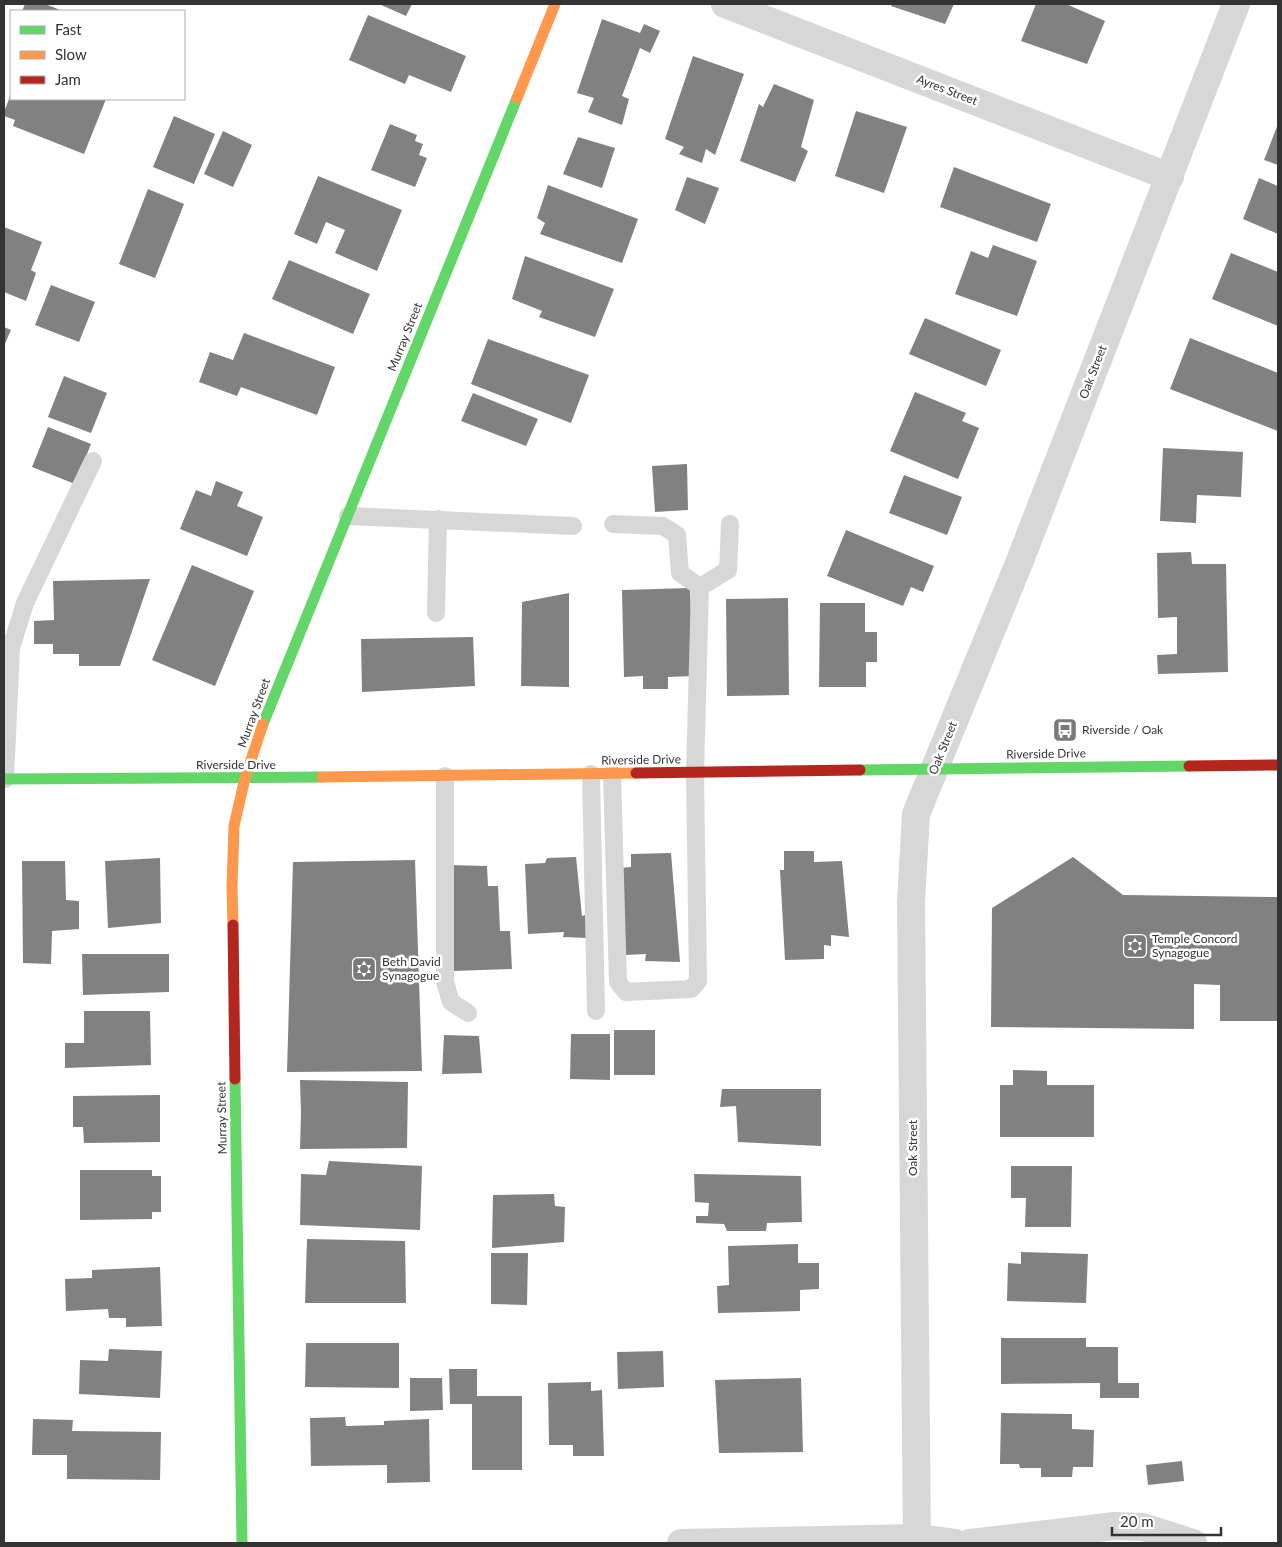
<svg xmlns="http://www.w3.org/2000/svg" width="1282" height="1547" font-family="Lato,sans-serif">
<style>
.building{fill:#818181}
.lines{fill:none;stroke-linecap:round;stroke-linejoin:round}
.lane{stroke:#d7d7d7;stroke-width:18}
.street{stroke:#d7d7d7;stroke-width:28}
.fast{stroke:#63d668;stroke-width:11}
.slow{stroke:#ff974d;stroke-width:11}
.jam{stroke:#b3261e;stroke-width:11}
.labels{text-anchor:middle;stroke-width:5;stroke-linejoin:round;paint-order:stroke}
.street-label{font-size:12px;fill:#333;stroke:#fff}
.poi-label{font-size:12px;fill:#333;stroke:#fff;text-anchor:start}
</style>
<rect width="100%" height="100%" fill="#fff"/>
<g class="building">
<path d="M 25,4 L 45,4 L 63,11 L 22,11 Z"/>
<path d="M 379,4 L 412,4 L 406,16 Z"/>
<path d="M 892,4 L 954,4 L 945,24 L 891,6 Z"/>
<path d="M 1036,4 L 1066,4 L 1105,21 L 1087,64 L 1021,41 Z"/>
<path d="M 368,15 L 466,56 L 451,92 L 409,75 L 405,84 L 349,60 Z"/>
<path d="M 602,19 L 640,33 L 644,24 L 660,31 L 650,53 L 640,48 L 622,96 L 629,99 L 622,125 L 588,112 L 594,98 L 577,93 Z"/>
<path d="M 693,56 L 744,74 L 715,155 L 706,149 L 702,163 L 679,154 L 684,147 L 665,139 Z"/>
<path d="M 774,84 L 814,100 L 801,147 L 808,151 L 795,182 L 740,161 L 759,104 L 763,107 Z"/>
<path d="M 11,94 L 11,99 L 106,99 L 84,154 L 13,126 L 15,120 L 4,116 L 4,112 Z"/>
<path d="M 856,111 L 907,127 L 884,193 L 835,176 Z"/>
<path d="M 174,116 L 215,134 L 194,184 L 153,167 Z"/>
<path d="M 390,124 L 417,135 L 415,141 L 423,144 L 419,155 L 427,158 L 415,187 L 371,170 Z"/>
<path d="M 1278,124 L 1278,165 L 1264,160 Z"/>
<path d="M 223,131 L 252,145 L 233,187 L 204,174 Z"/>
<path d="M 578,137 L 615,148 L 602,188 L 563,174 Z"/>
<path d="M 954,167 L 1051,204 L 1037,242 L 940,207 Z"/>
<path d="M 318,176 L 402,210 L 377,271 L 335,253 L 345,230 L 326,222 L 317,244 L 294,234 Z"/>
<path d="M 687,177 L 719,188 L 705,224 L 675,210 Z"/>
<path d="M 1259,178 L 1278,186 L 1278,234 L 1243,219 Z"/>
<path d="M 548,185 L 638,219 L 622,263 L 540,234 L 545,223 L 537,218 Z"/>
<path d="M 148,189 L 184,204 L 155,278 L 119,264 Z"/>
<path d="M 4,227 L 42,242 L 31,270 L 36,273 L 26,301 L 4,292 Z"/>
<path d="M 993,245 L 1037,261 L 1017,316 L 955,294 L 971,251 L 988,258 Z"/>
<path d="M 1231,253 L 1278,272 L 1278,326 L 1212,299 Z"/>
<path d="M 525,256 L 614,289 L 595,337 L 539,317 L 542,311 L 512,299 Z"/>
<path d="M 289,260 L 370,294 L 353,334 L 272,299 Z"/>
<path d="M 51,285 L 95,302 L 79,342 L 35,325 Z"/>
<path d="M 925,318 L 1001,350 L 986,386 L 909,354 Z"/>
<path d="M 4,327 L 11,330 L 4,346 Z"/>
<path d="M 244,333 L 335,367 L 317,415 L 241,387 L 237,396 L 199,382 L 210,352 L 233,360 Z"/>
<path d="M 1190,338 L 1278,373 L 1278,431 L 1170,389 Z"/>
<path d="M 488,339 L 589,375 L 571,423 L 471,384 Z"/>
<path d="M 64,376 L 107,393 L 91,433 L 48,417 Z"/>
<path d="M 915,392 L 966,413 L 962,421 L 979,428 L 958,479 L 890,451 Z"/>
<path d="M 473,393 L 538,419 L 526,446 L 461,421 Z"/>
<path d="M 48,427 L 91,444 L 75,484 L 32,467 Z"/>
<path d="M 1163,448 L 1243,452 L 1241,497 L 1197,495 L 1196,523 L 1160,521 Z"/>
<path d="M 687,464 L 688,510 L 655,512 L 652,466 Z"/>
<path d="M 904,475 L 962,497 L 947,535 L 889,513 Z"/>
<path d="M 216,481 L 243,492 L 237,506 L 263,517 L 247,556 L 180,529 L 196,490 L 211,496 Z"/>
<path d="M 846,530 L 934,566 L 923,592 L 911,587 L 903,606 L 827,576 Z"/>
<path d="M 1191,552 L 1192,564 L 1226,564 L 1228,672 L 1158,674 L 1157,655 L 1177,654 L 1177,617 L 1158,618 L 1157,553 Z"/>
<path d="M 192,565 L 254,591 L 215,686 L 152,660 Z"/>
<path d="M 150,579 L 120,666 L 79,666 L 79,654 L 53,654 L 53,644 L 34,644 L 34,621 L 54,620 L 53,581 Z"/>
<path d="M 690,588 L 693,676 L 668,677 L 668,689 L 643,689 L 643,676 L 624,677 L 622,590 Z"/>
<path d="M 569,593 L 569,687 L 521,686 L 522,602 Z"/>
<path d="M 788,598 L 789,695 L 727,696 L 726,599 Z"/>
<path d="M 820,603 L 865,603 L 865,632 L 877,632 L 877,662 L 866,662 L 866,687 L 819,687 Z"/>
<path d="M 473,637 L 475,686 L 362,692 L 361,639 Z"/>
<path d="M 784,851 L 814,851 L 814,862 L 842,861 L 849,937 L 831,935 L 831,946 L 824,945 L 824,959 L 785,960 L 780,870 L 784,870 Z"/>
<path d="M 671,853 L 680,962 L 645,961 L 646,954 L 625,955 L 619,868 L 631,867 L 631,854 Z"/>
<path d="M 576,857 L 582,916 L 588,914 L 587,938 L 563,937 L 564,932 L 528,934 L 525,864 L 545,863 L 547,858 Z"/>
<path d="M 1073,857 L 1123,895 L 1278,897 L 1278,1021 L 1220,1021 L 1220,985 L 1194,984 L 1194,1029 L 991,1027 L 992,908 Z"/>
<path d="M 160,858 L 161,923 L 108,928 L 105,861 Z"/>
<path d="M 415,860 L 422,1071 L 287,1072 L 293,862 Z"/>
<path d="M 22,861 L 65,861 L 66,900 L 79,901 L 79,929 L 52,931 L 51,964 L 23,963 Z"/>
<path d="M 448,865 L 487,866 L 488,886 L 498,886 L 500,931 L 510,931 L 512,969 L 453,971 Z"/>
<path d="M 82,954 L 169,954 L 169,992 L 83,995 Z"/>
<path d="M 84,1011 L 150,1011 L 151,1065 L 65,1068 L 65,1043 L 84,1043 Z"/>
<rect x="614" y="1030" width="41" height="45"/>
<path d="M 571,1034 L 610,1034 L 610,1080 L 570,1079 Z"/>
<path d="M 444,1035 L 479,1036 L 482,1073 L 442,1074 Z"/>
<path d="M 1013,1070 L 1047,1071 L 1047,1085 L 1094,1085 L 1094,1137 L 1000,1137 L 1000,1085 L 1013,1085 Z"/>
<path d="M 300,1080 L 408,1082 L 407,1148 L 300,1149 L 301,1113 Z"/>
<path d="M 722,1089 L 821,1089 L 821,1146 L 738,1142 L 736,1106 L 720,1107 Z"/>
<path d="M 160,1095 L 160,1142 L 84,1143 L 83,1127 L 73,1127 L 73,1096 Z"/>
<path d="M 329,1161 L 422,1166 L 420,1230 L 300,1225 L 301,1174 L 326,1175 Z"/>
<path d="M 1011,1166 L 1072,1166 L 1071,1227 L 1025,1227 L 1026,1198 L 1011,1198 Z"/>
<path d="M 80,1170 L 152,1170 L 152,1176 L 161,1176 L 161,1212 L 152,1212 L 152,1219 L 80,1220 Z"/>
<path d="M 694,1174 L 801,1176 L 802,1222 L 767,1223 L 766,1231 L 727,1231 L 724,1224 L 696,1223 L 696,1216 L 708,1216 L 709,1203 L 695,1202 Z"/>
<path d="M 554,1194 L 555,1206 L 565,1207 L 564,1242 L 492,1248 L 493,1195 Z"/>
<path d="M 307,1239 L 405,1241 L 406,1303 L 305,1303 Z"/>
<path d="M 798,1244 L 798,1263 L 819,1263 L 819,1289 L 800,1290 L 800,1311 L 718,1313 L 717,1286 L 729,1285 L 728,1246 Z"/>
<path d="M 1021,1252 L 1088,1254 L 1086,1303 L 1007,1301 L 1008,1263 L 1021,1264 Z"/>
<path d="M 491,1253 L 528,1253 L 527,1305 L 491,1304 Z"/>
<path d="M 160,1267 L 162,1326 L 126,1327 L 126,1318 L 109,1318 L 108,1309 L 66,1311 L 65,1279 L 92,1278 L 92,1270 Z"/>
<path d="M 1001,1338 L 1086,1338 L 1086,1347 L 1118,1347 L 1118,1383 L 1139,1383 L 1139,1398 L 1100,1398 L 1100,1383 L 1001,1384 Z"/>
<path d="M 306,1343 L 399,1343 L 399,1388 L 305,1387 Z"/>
<path d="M 109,1349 L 162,1351 L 160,1398 L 79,1394 L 80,1360 L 108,1361 Z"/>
<path d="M 663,1351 L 664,1387 L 618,1389 L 617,1352 Z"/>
<path d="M 449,1369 L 477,1369 L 477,1396 L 522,1396 L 522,1470 L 472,1470 L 472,1404 L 450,1404 Z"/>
<path d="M 410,1378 L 442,1378 L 443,1410 L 410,1411 Z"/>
<path d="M 801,1378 L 803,1452 L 719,1453 L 715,1380 Z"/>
<path d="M 591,1382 L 591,1391 L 602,1390 L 604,1456 L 573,1456 L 573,1445 L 549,1445 L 548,1383 Z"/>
<path d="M 1001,1413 L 1072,1414 L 1072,1429 L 1094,1430 L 1093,1467 L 1073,1467 L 1072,1477 L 1041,1477 L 1041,1468 L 1020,1468 L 1019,1464 L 1000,1464 Z"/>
<path d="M 345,1417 L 346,1426 L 384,1425 L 384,1421 L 429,1419 L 430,1482 L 387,1483 L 387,1465 L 311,1466 L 310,1418 Z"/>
<path d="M 33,1419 L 73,1420 L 72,1431 L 161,1432 L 160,1480 L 67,1479 L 67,1455 L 32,1455 Z"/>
<path d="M 1182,1461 L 1184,1481 L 1148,1485 L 1146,1465 Z"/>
</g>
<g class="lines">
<g class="lane">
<path d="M 348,516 L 573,526"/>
<path d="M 700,587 L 728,570 L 730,524"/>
<path d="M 436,613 L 438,519"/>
<path d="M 591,774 L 596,1011"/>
<path d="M 612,774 L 618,982 L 626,992 L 691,989 L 698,981 L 695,773 L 700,587 L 680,573 L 677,535 L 663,526 L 613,524"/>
<path d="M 445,776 L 445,982 L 451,1002 L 468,1013"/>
<path d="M 5,779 L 11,648 L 25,603 L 93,461"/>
</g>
<g class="street">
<path d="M 725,4 L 1170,177"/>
<path d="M 681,1543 L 917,1538 L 955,1543"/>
<path d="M 917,1543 L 911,903 L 916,814 L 1019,563 L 1236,4"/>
<path d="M 970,1543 L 1115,1526 L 1143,1527 L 1193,1543"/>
</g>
<g class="fast">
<path d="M 263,724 L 517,98"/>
<path d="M 860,770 L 1189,766"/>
<path d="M 4,779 L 322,777"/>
<path d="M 235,1079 L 242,1543"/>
</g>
<g class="slow">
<path d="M 517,98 L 555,4"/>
<path d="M 322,777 L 636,773"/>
<path d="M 233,925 L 232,887 L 234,826 L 245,778 L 263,724"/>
</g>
<g class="jam">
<path d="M 1189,766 L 1278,765"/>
<path d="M 636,773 L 860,770"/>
<path d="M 233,925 L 235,1079"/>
</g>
</g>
<defs>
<symbol id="bus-square" viewBox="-11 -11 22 22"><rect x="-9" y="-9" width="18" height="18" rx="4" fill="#7a7a7a" stroke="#fff"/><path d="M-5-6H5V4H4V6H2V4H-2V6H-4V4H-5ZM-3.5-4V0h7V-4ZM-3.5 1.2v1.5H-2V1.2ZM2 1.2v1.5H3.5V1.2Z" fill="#fff"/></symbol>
<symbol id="synagogue-square" viewBox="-11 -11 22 22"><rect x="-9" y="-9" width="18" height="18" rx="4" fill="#7a7a7a" stroke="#fff"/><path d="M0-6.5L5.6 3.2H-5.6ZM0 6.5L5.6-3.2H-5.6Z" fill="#fff"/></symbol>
</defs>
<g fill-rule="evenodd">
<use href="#bus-square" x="1051" y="716" width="28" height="28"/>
<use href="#synagogue-square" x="1121" y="932" width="28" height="28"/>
<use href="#synagogue-square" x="350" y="955" width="28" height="28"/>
</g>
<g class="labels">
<g class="street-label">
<text transform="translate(947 90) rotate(21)" y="4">Ayres Street</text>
<text transform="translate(405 337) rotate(-68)" y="4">Murray Street</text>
<text transform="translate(1093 372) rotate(-69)" y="4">Oak Street</text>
<text transform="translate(254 713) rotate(-70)" y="4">Murray Street</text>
<text transform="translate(943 748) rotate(-68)" y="4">Oak Street</text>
<text transform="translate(1046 754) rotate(-1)" y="4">Riverside Drive</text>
<text transform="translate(641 760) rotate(-1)" y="4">Riverside Drive</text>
<text x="236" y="769">Riverside Drive</text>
<text transform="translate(222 1118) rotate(-91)" y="4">Murray Street</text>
<text transform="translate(913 1148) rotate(-90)" y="4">Oak Street</text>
</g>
<g class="poi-label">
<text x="1082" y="734">Riverside / Oak</text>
<text x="1152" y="943">Temple Concord<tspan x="1152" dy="14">Synagogue</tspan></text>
<text x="382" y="966">Beth David<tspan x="382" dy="14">Synagogue</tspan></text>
</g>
</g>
<rect width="1282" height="1547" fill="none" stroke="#333333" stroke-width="10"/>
<rect x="10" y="10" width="175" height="90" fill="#ffffff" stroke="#adadad"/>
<rect x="20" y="26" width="25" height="8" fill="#63d668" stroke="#adadad"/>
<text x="55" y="35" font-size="15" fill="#333333">Fast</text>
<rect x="20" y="51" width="25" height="8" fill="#ff974d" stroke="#adadad"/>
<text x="55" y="60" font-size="15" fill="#333333">Slow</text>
<rect x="20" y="76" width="25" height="8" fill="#b3261e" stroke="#adadad"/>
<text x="55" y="85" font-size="15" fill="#333333">Jam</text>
<path d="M1112 1527v8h109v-8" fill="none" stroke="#333333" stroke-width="2.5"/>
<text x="1120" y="1527" font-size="15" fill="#333333" stroke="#ffffff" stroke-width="4" paint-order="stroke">20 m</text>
</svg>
